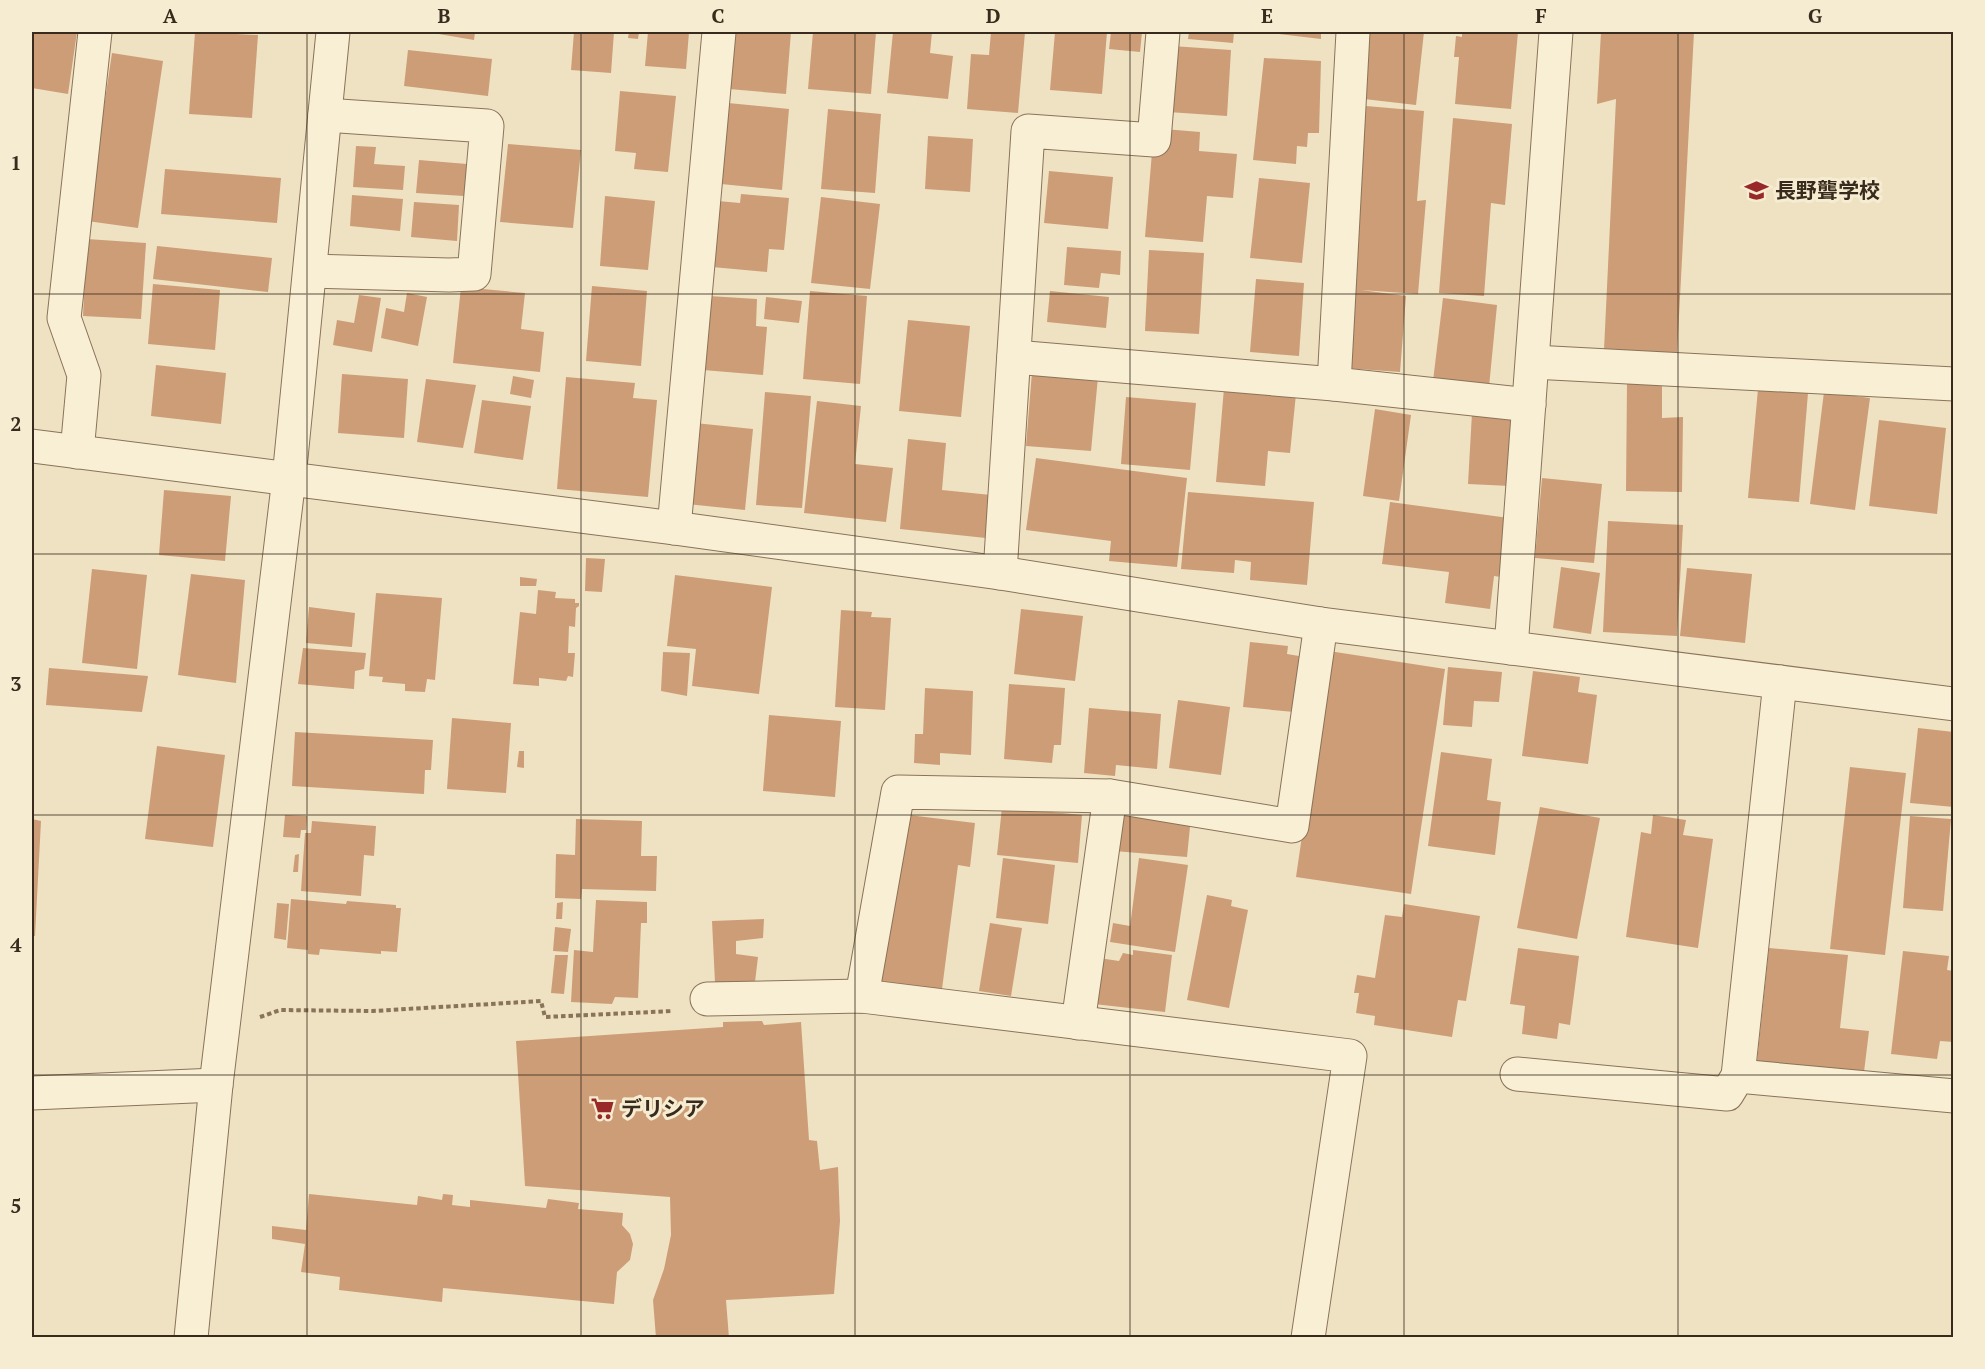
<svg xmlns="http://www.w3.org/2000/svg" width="1985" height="1369" font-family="'PT Serif','Noto Sans JP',serif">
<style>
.building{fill:#cd9d77}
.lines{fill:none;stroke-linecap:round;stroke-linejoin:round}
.minor-casing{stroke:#897359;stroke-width:35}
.path{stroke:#897359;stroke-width:4;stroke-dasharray:4.5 3;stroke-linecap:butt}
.minor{stroke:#f9efd5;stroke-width:33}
.grid{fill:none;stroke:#382b1d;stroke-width:1.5;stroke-opacity:0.55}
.labels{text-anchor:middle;stroke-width:6;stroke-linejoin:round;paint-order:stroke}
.poi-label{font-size:21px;font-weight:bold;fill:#382b1d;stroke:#f6ecd1;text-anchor:start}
.neatline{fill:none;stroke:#382b1d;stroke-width:2}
.grid-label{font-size:20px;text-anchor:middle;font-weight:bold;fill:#382b1d}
</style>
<rect width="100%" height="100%" fill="#efe2c2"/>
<g class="building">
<path d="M 32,32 L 77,32 L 68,94 L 32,88 Z"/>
<path d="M 195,32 L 258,35 L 252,118 L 189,114 Z"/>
<path d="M 427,32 L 475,32 L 474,40 Z"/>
<path d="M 574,32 L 614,32 L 611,73 L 571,70 Z"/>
<path d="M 629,32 L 639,32 L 638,39 L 628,38 Z"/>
<path d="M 648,32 L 689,32 L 686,69 L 645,66 Z"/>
<path d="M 734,32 L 791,32 L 786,94 L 729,89 Z"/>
<path d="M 813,32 L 876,32 L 871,94 L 808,89 Z"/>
<path d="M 893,32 L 932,32 L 930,53 L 953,56 L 948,99 L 887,93 Z"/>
<path d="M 991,32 L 1025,32 L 1018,113 L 967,109 L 971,54 L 989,55 Z"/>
<path d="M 1055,32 L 1107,32 L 1102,94 L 1050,90 Z"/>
<path d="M 1111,32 L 1142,32 L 1140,52 L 1109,49 Z"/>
<path d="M 1189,32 L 1234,32 L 1233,43 L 1188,39 Z"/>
<path d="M 1279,32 L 1321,32 L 1321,39 L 1279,34 Z"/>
<path d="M 1369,32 L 1424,32 L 1416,105 L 1364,99 Z"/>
<path d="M 1462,32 L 1518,32 L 1511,109 L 1455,104 L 1459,57 L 1454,57 L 1456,36 L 1462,37 Z"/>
<path d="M 1601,32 L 1694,32 L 1677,354 L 1604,350 L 1616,99 L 1597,104 Z"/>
<path d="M 1172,46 L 1231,50 L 1227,116 L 1168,112 Z"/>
<path d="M 408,50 L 492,59 L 488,96 L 404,86 Z"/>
<path d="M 112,53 L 163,61 L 138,228 L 87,221 Z"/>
<path d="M 1264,58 L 1321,61 L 1319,133 L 1308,133 L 1307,147 L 1297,146 L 1296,164 L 1253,160 Z"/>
<path d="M 620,91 L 676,96 L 668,172 L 634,169 L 636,153 L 615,151 Z"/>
<path d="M 728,103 L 789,109 L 782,190 L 721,184 Z"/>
<path d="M 1366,106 L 1424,111 L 1417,201 L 1426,200 L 1418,294 L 1361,290 L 1406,296 L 1400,372 L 1344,368 Z"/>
<path d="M 828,109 L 881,114 L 875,193 L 821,189 Z"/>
<path d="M 1453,118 L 1512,124 L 1505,205 L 1491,203 L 1484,296 L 1439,293 Z"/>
<path d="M 1164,129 L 1200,132 L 1199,151 L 1237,154 L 1233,198 L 1207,196 L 1203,242 L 1145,237 L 1152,152 Z"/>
<path d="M 928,136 L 973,139 L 970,192 L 925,189 Z"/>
<path d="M 508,144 L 581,150 L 573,228 L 500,222 Z"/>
<path d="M 356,146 L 376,147 L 374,164 L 405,166 L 403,190 L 353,187 Z"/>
<path d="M 419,160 L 467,164 L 464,196 L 416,193 Z"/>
<path d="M 165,169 L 281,178 L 277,223 L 161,214 Z"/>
<path d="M 1049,171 L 1113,177 L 1108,229 L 1044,223 Z"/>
<path d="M 1259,178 L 1310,183 L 1302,263 L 1250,258 Z"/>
<path d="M 741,194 L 789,198 L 784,250 L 769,249 L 767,272 L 712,267 L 718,201 L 740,203 Z"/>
<path d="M 352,195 L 403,199 L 400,231 L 350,226 Z"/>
<path d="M 605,196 L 655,201 L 648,270 L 600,266 Z"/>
<path d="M 821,197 L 880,204 L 870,289 L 811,283 Z"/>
<path d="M 414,202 L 459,205 L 457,241 L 411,237 Z"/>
<path d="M 87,239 L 146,243 L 141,319 L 83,316 Z"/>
<path d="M 157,246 L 272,258 L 268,292 L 153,279 Z"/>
<path d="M 1067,247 L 1121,251 L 1120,275 L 1101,273 L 1099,288 L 1064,285 Z"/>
<path d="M 1149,250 L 1204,253 L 1199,334 L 1145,331 Z"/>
<path d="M 1256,279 L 1304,283 L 1299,356 L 1250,352 Z"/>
<path d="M 153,284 L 220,290 L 215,350 L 148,344 Z"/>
<path d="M 592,286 L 647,291 L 641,366 L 586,361 Z"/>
<path d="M 461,287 L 525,293 L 521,329 L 544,332 L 540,372 L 453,363 Z"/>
<path d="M 810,291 L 867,296 L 860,384 L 803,379 Z"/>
<path d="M 1050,291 L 1109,297 L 1106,328 L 1047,322 Z"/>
<path d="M 407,293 L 427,297 L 418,346 L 381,338 L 386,308 L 404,312 Z"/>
<path d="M 359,295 L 381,298 L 372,352 L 333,345 L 337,320 L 354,323 Z"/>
<path d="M 709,296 L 757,299 L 756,326 L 767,327 L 763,375 L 703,370 Z"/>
<path d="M 766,297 L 802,301 L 799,323 L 764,319 Z"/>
<path d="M 1443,298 L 1497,305 L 1489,387 L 1433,381 Z"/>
<path d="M 908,320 L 970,326 L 961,417 L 899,411 Z"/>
<path d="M 156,365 L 226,373 L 221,424 L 151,416 Z"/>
<path d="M 1032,372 L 1098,377 L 1091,451 L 1026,446 Z"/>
<path d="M 342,374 L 408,379 L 404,438 L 338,433 Z"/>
<path d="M 513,376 L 534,380 L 531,398 L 510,394 Z"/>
<path d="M 566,377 L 635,383 L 633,398 L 657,400 L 648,497 L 557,489 Z"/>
<path d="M 426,379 L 476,385 L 463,448 L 417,442 Z"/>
<path d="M 1627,382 L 1662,382 L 1662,418 L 1683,417 L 1682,492 L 1626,491 Z"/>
<path d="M 1224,388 L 1296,394 L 1290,453 L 1268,451 L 1265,486 L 1216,482 Z"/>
<path d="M 1758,389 L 1808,393 L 1799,502 L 1748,498 Z"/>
<path d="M 765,392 L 811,396 L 802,508 L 756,505 Z"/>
<path d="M 1824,392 L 1870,398 L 1855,510 L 1810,504 Z"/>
<path d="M 1126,397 L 1196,403 L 1190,470 L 1121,464 Z"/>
<path d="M 482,400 L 531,406 L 523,460 L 474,453 Z"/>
<path d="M 817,401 L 861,406 L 855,464 L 893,468 L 886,522 L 804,513 Z"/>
<path d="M 1375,409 L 1411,415 L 1399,501 L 1363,496 Z"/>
<path d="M 1472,413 L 1515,416 L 1510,486 L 1468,484 Z"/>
<path d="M 1879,420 L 1946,428 L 1937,514 L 1869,506 Z"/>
<path d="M 695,423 L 753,429 L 745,510 L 687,504 Z"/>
<path d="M 908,439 L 946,443 L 942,490 L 991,495 L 986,538 L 900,529 Z"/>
<path d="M 1036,458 L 1187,478 L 1177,567 L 1109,561 L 1111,541 L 1026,530 Z"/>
<path d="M 1542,478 L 1602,484 L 1594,563 L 1535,558 Z"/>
<path d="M 164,490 L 231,496 L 225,561 L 159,555 Z"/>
<path d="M 1188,492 L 1314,502 L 1307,585 L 1250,580 L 1251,562 L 1235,560 L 1234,573 L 1181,569 Z"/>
<path d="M 1390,502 L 1509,518 L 1501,577 L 1494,576 L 1490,609 L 1445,603 L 1449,572 L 1382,564 Z"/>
<path d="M 1608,521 L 1683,525 L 1677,636 L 1603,632 Z"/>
<path d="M 586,558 L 605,559 L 602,592 L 585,591 Z"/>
<path d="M 1561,567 L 1600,573 L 1591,634 L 1553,628 Z"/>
<path d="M 1687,568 L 1752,574 L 1745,643 L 1680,636 Z"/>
<path d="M 92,569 L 147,575 L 137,669 L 82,663 Z"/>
<path d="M 191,574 L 245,580 L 236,683 L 178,675 Z"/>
<path d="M 675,575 L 772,587 L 759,694 L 692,686 L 696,649 L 667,646 Z"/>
<path d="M 520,577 L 537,579 L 536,586 L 520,586 Z"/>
<path d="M 538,590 L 556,592 L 555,598 L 575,599 L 575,603 L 579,603 L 579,606 L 576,608 L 575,627 L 569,626 L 568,653 L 575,653 L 573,677 L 568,676 L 566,681 L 539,678 L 539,686 L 513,684 L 520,612 L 536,614 Z"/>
<path d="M 376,593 L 442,598 L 435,680 L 427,679 L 425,692 L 405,691 L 405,684 L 382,682 L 383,677 L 369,676 Z"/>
<path d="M 309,607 L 355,613 L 352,647 L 306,643 Z"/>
<path d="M 1021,609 L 1083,616 L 1075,681 L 1014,674 Z"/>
<path d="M 841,610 L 872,612 L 871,617 L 891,618 L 885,710 L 835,707 Z"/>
<path d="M 1250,642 L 1288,646 L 1287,654 L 1299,656 L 1294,712 L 1243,707 Z"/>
<path d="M 303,648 L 366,653 L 364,669 L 355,671 L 354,689 L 298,684 Z"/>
<path d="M 1329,651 L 1445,669 L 1411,894 L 1296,877 Z"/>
<path d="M 663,652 L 690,653 L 687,696 L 661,691 Z"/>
<path d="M 1448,667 L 1502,672 L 1499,702 L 1474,701 L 1472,727 L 1443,725 Z"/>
<path d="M 49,668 L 148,676 L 142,712 L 46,705 Z"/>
<path d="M 1533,671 L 1580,677 L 1578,692 L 1597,695 L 1588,764 L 1522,756 Z"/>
<path d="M 1009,684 L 1065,688 L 1061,745 L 1054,745 L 1052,763 L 1004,759 Z"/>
<path d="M 925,688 L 973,691 L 971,755 L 940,753 L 940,765 L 914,763 L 915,734 L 923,734 Z"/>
<path d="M 1178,700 L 1230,707 L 1221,775 L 1169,768 Z"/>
<path d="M 1089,708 L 1161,714 L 1157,769 L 1116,765 L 1115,776 L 1084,773 Z"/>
<path d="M 769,715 L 841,721 L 835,797 L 763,791 Z"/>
<path d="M 452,718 L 511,723 L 506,793 L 447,789 Z"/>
<path d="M 1918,728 L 1954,732 L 1954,807 L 1910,803 Z"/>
<path d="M 295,732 L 433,740 L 431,770 L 425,770 L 424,794 L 292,786 Z"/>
<path d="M 157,746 L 225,755 L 213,847 L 145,839 Z"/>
<path d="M 519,751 L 524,751 L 524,768 L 517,767 Z"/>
<path d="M 1441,752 L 1492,759 L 1487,800 L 1501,802 L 1495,855 L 1428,846 Z"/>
<path d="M 1850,767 L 1906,773 L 1885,955 L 1830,949 Z"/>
<path d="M 1002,807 L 1082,815 L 1078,863 L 997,855 Z"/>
<path d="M 1540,807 L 1600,818 L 1577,939 L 1517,928 Z"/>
<path d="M 1118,810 L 1191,817 L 1187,857 L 1114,851 Z"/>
<path d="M 900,814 L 975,823 L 970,867 L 958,865 L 941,997 L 879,989 Z"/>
<path d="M 285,815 L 307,816 L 306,830 L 301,830 L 300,838 L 283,837 Z"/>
<path d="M 1653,815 L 1686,820 L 1683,835 L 1713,839 L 1698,948 L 1626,937 L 1641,832 L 1651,834 Z"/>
<path d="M 1910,816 L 1951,819 L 1943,911 L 1903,908 Z"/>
<path d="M 32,819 L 41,821 L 35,936 L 32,936 Z"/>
<path d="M 576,819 L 642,821 L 641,856 L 657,856 L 656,891 L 582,889 L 581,899 L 555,898 L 556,854 L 575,855 Z"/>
<path d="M 312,821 L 376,826 L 374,856 L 364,855 L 361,896 L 301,891 L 305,833 L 311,833 Z"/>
<path d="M 299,854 L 298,872 L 293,872 L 295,855 Z"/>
<path d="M 1003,858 L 1055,865 L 1048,924 L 996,918 Z"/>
<path d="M 1139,858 L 1188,865 L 1175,952 L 1110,942 L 1113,923 L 1130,926 Z"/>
<path d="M 1207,895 L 1232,900 L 1231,906 L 1248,910 L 1229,1008 L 1187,1000 Z"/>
<path d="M 291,899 L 346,904 L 347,901 L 396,905 L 396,908 L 401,908 L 397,952 L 381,951 L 381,954 L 320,949 L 319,955 L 308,954 L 308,950 L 287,948 Z"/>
<path d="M 596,900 L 647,902 L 647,923 L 641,923 L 638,998 L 615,997 L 612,1004 L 571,1002 L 574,950 L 593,952 Z"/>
<path d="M 563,902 L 562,919 L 556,919 L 557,903 Z"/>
<path d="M 277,903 L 289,904 L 286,940 L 274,938 Z"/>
<path d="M 1404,904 L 1480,916 L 1466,1001 L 1458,1000 L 1452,1037 L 1374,1025 L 1375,1016 L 1356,1013 L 1359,993 L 1354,993 L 1357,975 L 1375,978 L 1385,915 L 1402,917 Z"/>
<path d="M 764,919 L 763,938 L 736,941 L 736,954 L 758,957 L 755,982 L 715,983 L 712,921 Z"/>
<path d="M 990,923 L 1022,928 L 1011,996 L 979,991 Z"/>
<path d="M 555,927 L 571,929 L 568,952 L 553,951 Z"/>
<path d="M 1518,948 L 1579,956 L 1570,1025 L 1559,1023 L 1557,1039 L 1522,1034 L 1525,1006 L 1510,1004 Z"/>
<path d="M 1769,948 L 1848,955 L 1840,1028 L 1869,1031 L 1864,1072 L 1757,1062 Z"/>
<path d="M 1133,950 L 1172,955 L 1165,1012 L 1094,1004 L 1099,958 L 1119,961 L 1123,953 L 1133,955 Z"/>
<path d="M 1903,951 L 1949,956 L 1947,970 L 1954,971 L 1954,1042 L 1940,1041 L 1937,1059 L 1891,1054 Z"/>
<path d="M 555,955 L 568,955 L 564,994 L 551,993 Z"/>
<path d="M 762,1021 L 764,1025 L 801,1022 L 809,1140 L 817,1141 L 820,1170 L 838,1167 L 840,1221 L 834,1294 L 726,1300 L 729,1338 L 656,1338 L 653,1300 L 664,1269 L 671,1235 L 670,1197 L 525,1186 L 516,1041 L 723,1027 L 723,1022 Z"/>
<path d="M 309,1194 L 417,1205 L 418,1196 L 442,1200 L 443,1194 L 453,1195 L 452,1205 L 470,1207 L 470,1200 L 546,1208 L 548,1199 L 579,1203 L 578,1209 L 623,1213 L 622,1225 L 630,1234 L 633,1244 L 630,1260 L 617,1272 L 614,1304 L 443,1288 L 442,1302 L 339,1290 L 340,1277 L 301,1272 L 305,1244 L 272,1239 L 272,1226 L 306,1230 Z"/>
</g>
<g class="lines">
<defs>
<g id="minor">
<path d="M 310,271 L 449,275 L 474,274 L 487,126 L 325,115"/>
<path d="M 1014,357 L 1334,384 L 1529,405"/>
<path d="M 1533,362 L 1954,384"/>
<path d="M 1334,384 L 1353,32"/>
<path d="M 32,446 L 674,528 L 1000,573 L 1321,624 L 1954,704"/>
<path d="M 77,452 L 84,375 L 64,318 L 95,32"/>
<path d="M 674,528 L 719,32"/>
<path d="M 1000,573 L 1028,131 L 1154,140 L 1163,32"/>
<path d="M 1511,648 L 1556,32"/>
<path d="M 862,996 L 898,792 L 1110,796 L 1292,826 L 1321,624"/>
<path d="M 707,999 L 862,996 L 1350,1056 L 1308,1338"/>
<path d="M 1078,1023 L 1110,796"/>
<path d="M 1517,1074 L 1727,1094 L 1738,1076 L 1954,1096"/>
<path d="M 1738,1076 L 1780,682"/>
<path d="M 32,1093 L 216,1085"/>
<path d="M 191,1338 L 216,1085 L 289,478 L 333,32"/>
</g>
</defs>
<use href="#minor" class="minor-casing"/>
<path class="path" d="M 260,1017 L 280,1010 L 373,1011 L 541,1001 L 545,1017 L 673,1011"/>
<use href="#minor" class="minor"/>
</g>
<path class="grid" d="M 307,32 L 307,1338M 581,32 L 581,1338M 855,32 L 855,1338M 1130,32 L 1130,1338M 1404,32 L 1404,1338M 1678,32 L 1678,1338M 32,294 L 1954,294M 32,554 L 1954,554M 32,815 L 1954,815M 32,1075 L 1954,1075"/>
<defs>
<symbol id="school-bare" viewBox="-9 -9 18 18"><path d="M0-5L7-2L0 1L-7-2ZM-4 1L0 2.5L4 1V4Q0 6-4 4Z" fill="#992928" stroke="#f6ecd1" stroke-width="2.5" paint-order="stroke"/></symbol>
<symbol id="supermarket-bare" viewBox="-9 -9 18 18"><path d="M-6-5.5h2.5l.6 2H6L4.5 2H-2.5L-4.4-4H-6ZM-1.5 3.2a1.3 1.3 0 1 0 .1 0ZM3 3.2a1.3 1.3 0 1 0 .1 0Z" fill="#992928" stroke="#f6ecd1" stroke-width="2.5" paint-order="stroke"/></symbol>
</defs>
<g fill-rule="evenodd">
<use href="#school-bare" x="1740" y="174" width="33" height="33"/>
<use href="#supermarket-bare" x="586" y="1092" width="33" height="33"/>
</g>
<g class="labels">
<g class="poi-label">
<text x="1775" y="198">長野聾学校</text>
<text x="621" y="1116">デリシア</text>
</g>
</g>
<rect width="1985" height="1369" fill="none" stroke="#f6ecd1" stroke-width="66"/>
<rect x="33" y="33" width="1919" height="1303" class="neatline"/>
<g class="grid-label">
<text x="170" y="23">A</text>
<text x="444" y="23">B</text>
<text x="718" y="23">C</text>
<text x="993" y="23">D</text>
<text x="1267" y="23">E</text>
<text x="1541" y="23">F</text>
<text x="1815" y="23">G</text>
<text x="16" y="170">1</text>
<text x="16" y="431">2</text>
<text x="16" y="691">3</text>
<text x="16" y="952">4</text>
<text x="16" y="1213">5</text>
</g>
</svg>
